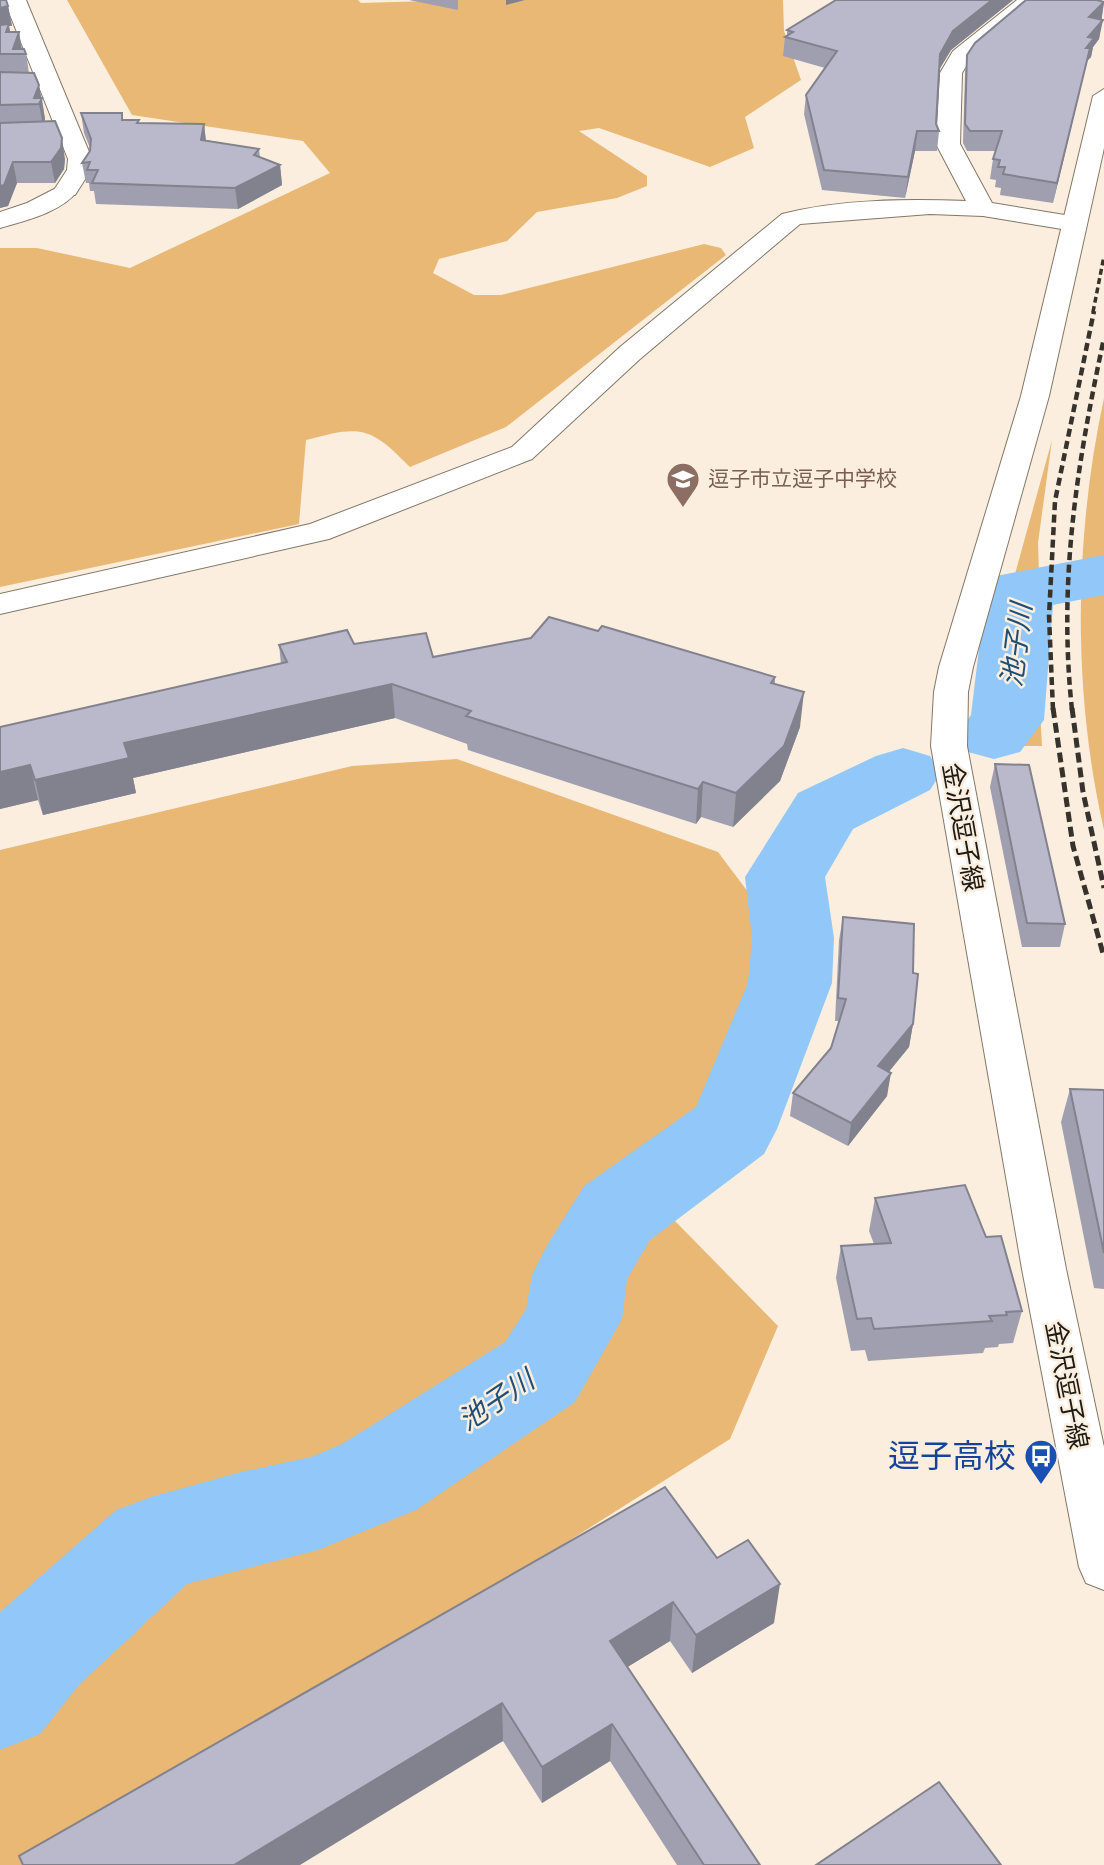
<svg xmlns="http://www.w3.org/2000/svg" width="1104" height="1865" font-family="'PT Sans Narrow','Noto Sans JP',sans-serif">
<style>
.green{fill:#e9b875}
.lines{fill:none;stroke-linecap:round;stroke-linejoin:round}
.river{fill:#91c7f9;fill-rule:evenodd}
.street-casing{stroke:#827768;stroke-width:2}
.secondary-casing{stroke:#827768;stroke-width:2}
.street{fill:#fff;fill-rule:evenodd}
.secondary{fill:#fff;fill-rule:evenodd}
.rail-far2{stroke:#37322b;stroke-width:3.5;stroke-dasharray:6 3.5;stroke-linecap:butt}
.rail-far1{stroke:#37322b;stroke-width:4.5;stroke-dasharray:8 4.5;stroke-linecap:butt}
.rail{stroke:#37322b;stroke-width:5;stroke-dasharray:10 5;stroke-linecap:butt}
.wall{fill:#9f9faf}
.shaded-wall{fill:#82828e}
.building{fill:#b9b9cb;stroke:#82828e;stroke-width:2}
.labels{text-anchor:middle;stroke-width:5;stroke-linejoin:round;paint-order:stroke}
.far-education-label{font-size:21px;fill:#785e54;stroke:#fbeede;text-anchor:start}
.street-label{font-size:26px;fill:#1e1a14;stroke:#fbeede}
.water-label{font-size:28px;font-style:italic;fill:#1f4f78;stroke:#fbeede}
.near-transit-label{font-size:32px;fill:#164399;stroke:#fbeede;text-anchor:end}
</style>
<rect width="100%" height="100%" fill="#fbeede"/>
<g class="green">
<path d="M 67,0 L 358,0 L 361,3 L 461,0 L 783,0 L 784,31 L 801,80 L 745,117 L 754,148 L 710,167 L 599,128 L 579,131 L 647,176 L 647,186 L 617,198 L 537,212 L 507,241 L 439,259 L 433,273 L 474,295 L 501,295 L 704,244 L 721,248 L 726,255 L 506,427 L 410,467 C 370,426 361,425 306,440 L 299,524 L 0,587 L 0,248 L 37,248 L 130,268 L 330,173 L 303,141 L 132,115 Z"/>
<path d="M 1104,398 L 1104,830 C 1072,691 1074,537 1104,398 Z"/>
<path d="M 1052,440 L 1038,543 L 1039,573 L 1015,574 Z"/>
<path d="M 1034,598 L 1042,746 L 986,746 L 987,707 L 1010,601 Z"/>
<path d="M 457,759 L 718,852 L 769,920 L 675,1221 L 778,1326 L 730,1439 L 143,1810 L 25,1865 L 0,1865 L 0,850 L 352,766 Z"/>
</g>
<g class="lines">
<g class="river">
<path d="M 1104,555 L 1104,595 L 1053,605 L 1044,720 L 1020,752 L 994,759 L 968,752 L 957,735 L 971,715 L 986,591 L 996,576 Z"/>
<path d="M 903,748 L 930,756 L 941,773 L 930,790 L 853,829 L 825,877 L 834,938 L 832,983 L 777,1129 L 764,1154 L 650,1240 L 627,1279 L 622,1319 L 575,1402 L 416,1510 L 318,1550 L 187,1584 L 79,1685 L 40,1734 L 0,1750 L 0,1612 L 116,1510 L 154,1496 L 241,1472 L 311,1457 L 342,1444 L 505,1342 L 526,1309 L 532,1275 L 546,1247 L 584,1186 L 696,1107 L 748,983 L 752,938 L 745,877 L 798,793 L 876,756 Z"/>
</g>
<defs>
<g id="street">
<path d="M 1017,0 L 1041,0 L 970,60 L 962,73 L 960,144 L 992,203 L 1083,218 L 1087,223 L 1083,228 L 1074,231 L 983,216 L 930,214 L 800,224 L 640,359 L 532,459 L 329,539 L 0,614 L 0,594 L 310,524 L 512,447 L 620,347 L 782,214 C 841,199 906,199 966,201 L 936,144 L 940,73 L 953,51 Z"/>
<path d="M 66,183 L 75,185 L 78,190 C 63,212 24,221 0,228 L 0,212 L 27,203 Z"/>
</g>
<g id="secondary">
<path d="M 4,0 L 26,0 L 92,159 L 91,170 L 75,195 L 57,195 L 54,190 L 67,170 L 68,159 Z"/>
<path d="M 1104,89 L 1104,148 L 1049,396 L 973,667 L 968,692 L 967,746 L 1066,1269 L 1104,1447 L 1104,1590 L 1086,1583 L 1079,1567 L 1022,1269 L 931,746 L 934,692 L 939,667 L 1021,396 L 1093,96 Z"/>
</g>
</defs>
<use href="#street" class="street-casing"/>
<use href="#secondary" class="secondary-casing"/>
<use href="#street" class="street"/>
<use href="#secondary" class="secondary"/>
<path class="rail-far2" d="M 1093,312 L 1104,256"/>
<g class="rail-far1">
<path d="M 1053,710 L 1049,616 L 1055,501 L 1094,311"/>
<path d="M 1072,710 C 1058,580 1077,464 1104,338"/>
</g>
<g class="rail">
<path d="M 1053,708 L 1073,846 L 1104,957"/>
<path d="M 1072,708 L 1083,792 L 1104,888"/>
</g>
</g>
<g class="wall">
<path d="M 0,0 L 8,6 L 12,26 L 9,26 L 10,32 L 19,32 L 22,49 L 26,54 L 29,73 L 42,98 L 45,119 L 44,122 L 65,159 L 64,169 L 55,183 L 17,183 L 8,206 L 0,208 Z"/>
<path d="M 409,0 L 458,0 L 458,10 Z"/>
<path d="M 836,0 L 1013,0 L 951,50 L 939,70 L 936,124 L 939,131 L 937,151 L 915,151 L 905,198 L 822,190 L 804,114 L 806,95 L 825,68 L 783,56 L 785,37 L 787,35 L 787,30 Z"/>
<path d="M 1104,2 L 1099,39 L 1093,47 L 1091,57 L 1087,61 L 1053,203 L 1000,195 L 1001,188 L 995,187 L 996,180 L 990,179 L 993,159 L 996,151 L 967,151 L 963,143 L 965,74 L 967,55 Z"/>
<path d="M 81,113 L 122,113 L 123,120 L 139,123 L 204,124 L 206,140 L 259,149 L 260,157 L 280,165 L 282,185 L 238,209 L 96,204 L 94,191 L 90,191 L 89,183 L 86,183 L 82,163 L 90,151 L 90,148 L 84,133 Z"/>
<path d="M 598,631 L 775,677 L 775,684 L 800,727 L 780,781 L 733,827 L 701,817 L 696,824 L 468,750 L 467,744 L 395,718 L 133,778 L 136,793 L 43,815 L 38,800 L 0,809 L 0,727 L 281,664 L 279,645 L 354,644 L 433,657 Z"/>
<path d="M 995,764 L 1065,924 L 1060,947 L 1022,947 L 990,787 Z"/>
<path d="M 843,917 L 913,973 L 913,1024 L 909,1047 L 889,1072 L 887,1096 L 848,1146 L 790,1116 L 793,1093 L 831,1048 L 839,1021 L 835,1021 L 839,940 Z"/>
<path d="M 1070,1089 L 1104,1090 L 1104,1289 L 1094,1288 L 1061,1122 Z"/>
<path d="M 875,1198 L 986,1237 L 1022,1311 L 1013,1343 L 999,1344 L 998,1347 L 985,1348 L 983,1353 L 868,1361 L 865,1350 L 851,1351 L 836,1278 L 841,1246 L 874,1244 L 869,1231 Z"/>
<path d="M 717,1558 L 774,1623 L 692,1673 L 670,1641 L 627,1667 L 760,1865 L 677,1865 L 610,1761 L 542,1803 L 503,1741 L 23,1865 Z"/>
</g>
<g class="shaded-wall">
<path d="M 506,0 L 525,0 L 506,5 Z"/>
<path d="M 992,0 L 1013,0 L 951,50 L 937,73 L 940,54 L 953,31 Z"/>
<path d="M 1104,2 L 1101,21 L 1089,17 Z"/>
<path d="M 8,6 L 12,26 L 9,26 L 13,45 L 0,28 L 0,8 Z"/>
<path d="M 1103,20 L 1099,39 L 1093,47 L 1091,57 L 1087,61 L 1053,203 L 1088,37 Z"/>
<path d="M 19,32 L 22,53 L 13,49 Z"/>
<path d="M 39,85 L 45,119 L 43,125 L 39,104 L 34,98 Z"/>
<path d="M 204,124 L 206,144 L 201,140 Z"/>
<path d="M 917,131 L 915,151 L 905,198 L 908,177 Z"/>
<path d="M 62,138 L 65,159 L 64,169 L 55,183 L 51,162 Z"/>
<path d="M 13,162 L 17,183 L 8,206 L 0,208 L 0,186 Z"/>
<path d="M 280,165 L 282,185 L 238,209 L 235,188 Z"/>
<path d="M 392,684 L 395,718 L 133,778 L 136,793 L 43,815 L 35,780 L 124,743 Z"/>
<path d="M 804,692 L 800,727 L 780,781 L 733,827 L 736,793 Z"/>
<path d="M 30,765 L 38,800 L 0,809 L 0,772 Z"/>
<path d="M 703,782 L 701,817 L 696,824 L 698,789 Z"/>
<path d="M 913,1024 L 909,1047 L 874,1089 L 878,1066 Z"/>
<path d="M 891,1073 L 887,1096 L 848,1146 L 851,1123 Z"/>
<path d="M 780,1584 L 774,1623 L 692,1673 L 696,1635 Z"/>
<path d="M 673,1602 L 670,1641 L 608,1679 L 610,1641 Z"/>
<path d="M 502,1703 L 503,1741 L 300,1865 L 234,1865 Z"/>
<path d="M 612,1724 L 610,1761 L 542,1803 L 542,1767 Z"/>
</g>
<g class="building">
<path d="M 0,0 L 6,0 L 8,6 L 0,8 Z"/>
<path d="M 836,0 L 992,0 L 953,31 L 940,54 L 936,124 L 939,131 L 917,131 L 908,177 L 824,170 L 806,95 L 837,51 L 785,37 L 793,32 L 787,30 Z"/>
<path d="M 1026,0 L 1097,0 L 1104,2 L 1089,17 L 1103,20 L 1088,37 L 1094,38 L 1086,48 L 1090,48 L 1057,183 L 1003,174 L 1005,167 L 998,167 L 1000,160 L 993,159 L 1002,131 L 970,131 L 965,124 L 967,55 L 975,43 Z"/>
<path d="M 9,24 L 6,32 L 19,32 L 13,49 L 24,49 L 26,54 L 0,54 L 0,25 Z"/>
<path d="M 0,72 L 34,73 L 39,85 L 34,98 L 42,98 L 39,104 L 0,105 Z"/>
<path d="M 81,113 L 122,113 L 122,120 L 139,120 L 137,123 L 204,124 L 201,140 L 259,149 L 254,155 L 280,165 L 235,188 L 92,183 L 98,170 L 87,170 L 90,162 L 82,163 L 90,151 L 91,139 Z"/>
<path d="M 55,121 L 62,138 L 61,148 L 51,162 L 13,162 L 4,185 L 0,186 L 0,123 Z"/>
<path d="M 549,617 L 598,631 L 602,626 L 775,677 L 771,683 L 804,692 L 784,746 L 736,793 L 703,782 L 698,789 L 466,716 L 471,711 L 392,684 L 124,743 L 129,758 L 35,780 L 30,765 L 0,772 L 0,727 L 287,662 L 279,645 L 347,630 L 354,644 L 426,633 L 433,657 L 531,638 Z"/>
<path d="M 995,764 L 1029,765 L 1065,924 L 1027,923 Z"/>
<path d="M 843,917 L 914,924 L 913,973 L 918,974 L 913,1024 L 878,1066 L 891,1073 L 851,1123 L 793,1093 L 831,1048 L 846,999 L 838,998 Z"/>
<path d="M 1070,1089 L 1104,1090 L 1104,1253 Z"/>
<path d="M 965,1185 L 986,1237 L 1001,1236 L 1022,1311 L 1006,1312 L 1007,1315 L 989,1316 L 992,1321 L 874,1329 L 871,1318 L 857,1319 L 841,1246 L 891,1243 L 875,1198 Z"/>
<path d="M 665,1487 L 717,1558 L 748,1540 L 780,1584 L 696,1635 L 673,1602 L 610,1641 L 760,1865 L 704,1865 L 612,1724 L 542,1767 L 502,1703 L 234,1865 L 23,1865 L 19,1856 Z"/>
<path d="M 939,1782 L 1001,1865 L 816,1865 Z"/>
</g>
<defs>
<symbol id="school-pin" viewBox="-11 -11 22 30"><path d="M0 17L-7.5 6A9.5 9.5 0 1 1 7.5 6Z" fill="#8d6e63" stroke="#fbeede"/><path d="M0-5L7-2L0 1L-7-2ZM-4 1L0 2.5L4 1V4Q0 6-4 4Z" fill="#fff"/></symbol>
<symbol id="bus-pin" viewBox="-11 -11 22 30"><path d="M0 17L-7.5 6A9.5 9.5 0 1 1 7.5 6Z" fill="#1a4fb4" stroke="#fbeede"/><path d="M-5-6H5V4H4V6H2V4H-2V6H-4V4H-5ZM-3.5-4V0h7V-4ZM-3.5 1.2v1.5H-2V1.2ZM2 1.2v1.5H3.5V1.2Z" fill="#fff"/></symbol>
</defs>
<g fill-rule="evenodd">
<use href="#school-pin" x="664" y="460" width="38" height="52"/>
<use href="#bus-pin" x="1022" y="1437" width="38" height="52"/>
</g>
<g class="labels">
<g class="far-education-label">
<text x="708" y="486">逗子市立逗子中学校</text>
</g>
<g class="street-label">
<text transform="translate(963 827) rotate(80)" y="9">金沢逗子線</text>
<text transform="translate(1067 1385) rotate(79)" y="9">金沢逗子線</text>
</g>
<g class="water-label">
<text transform="translate(1016 645) rotate(-83)" y="10">池子川</text>
<text transform="translate(496 1400) rotate(-34)" y="10">池子川</text>
</g>
<g class="near-transit-label">
<text x="1016" y="1467">逗子高校</text>
</g>
</g>
</svg>
